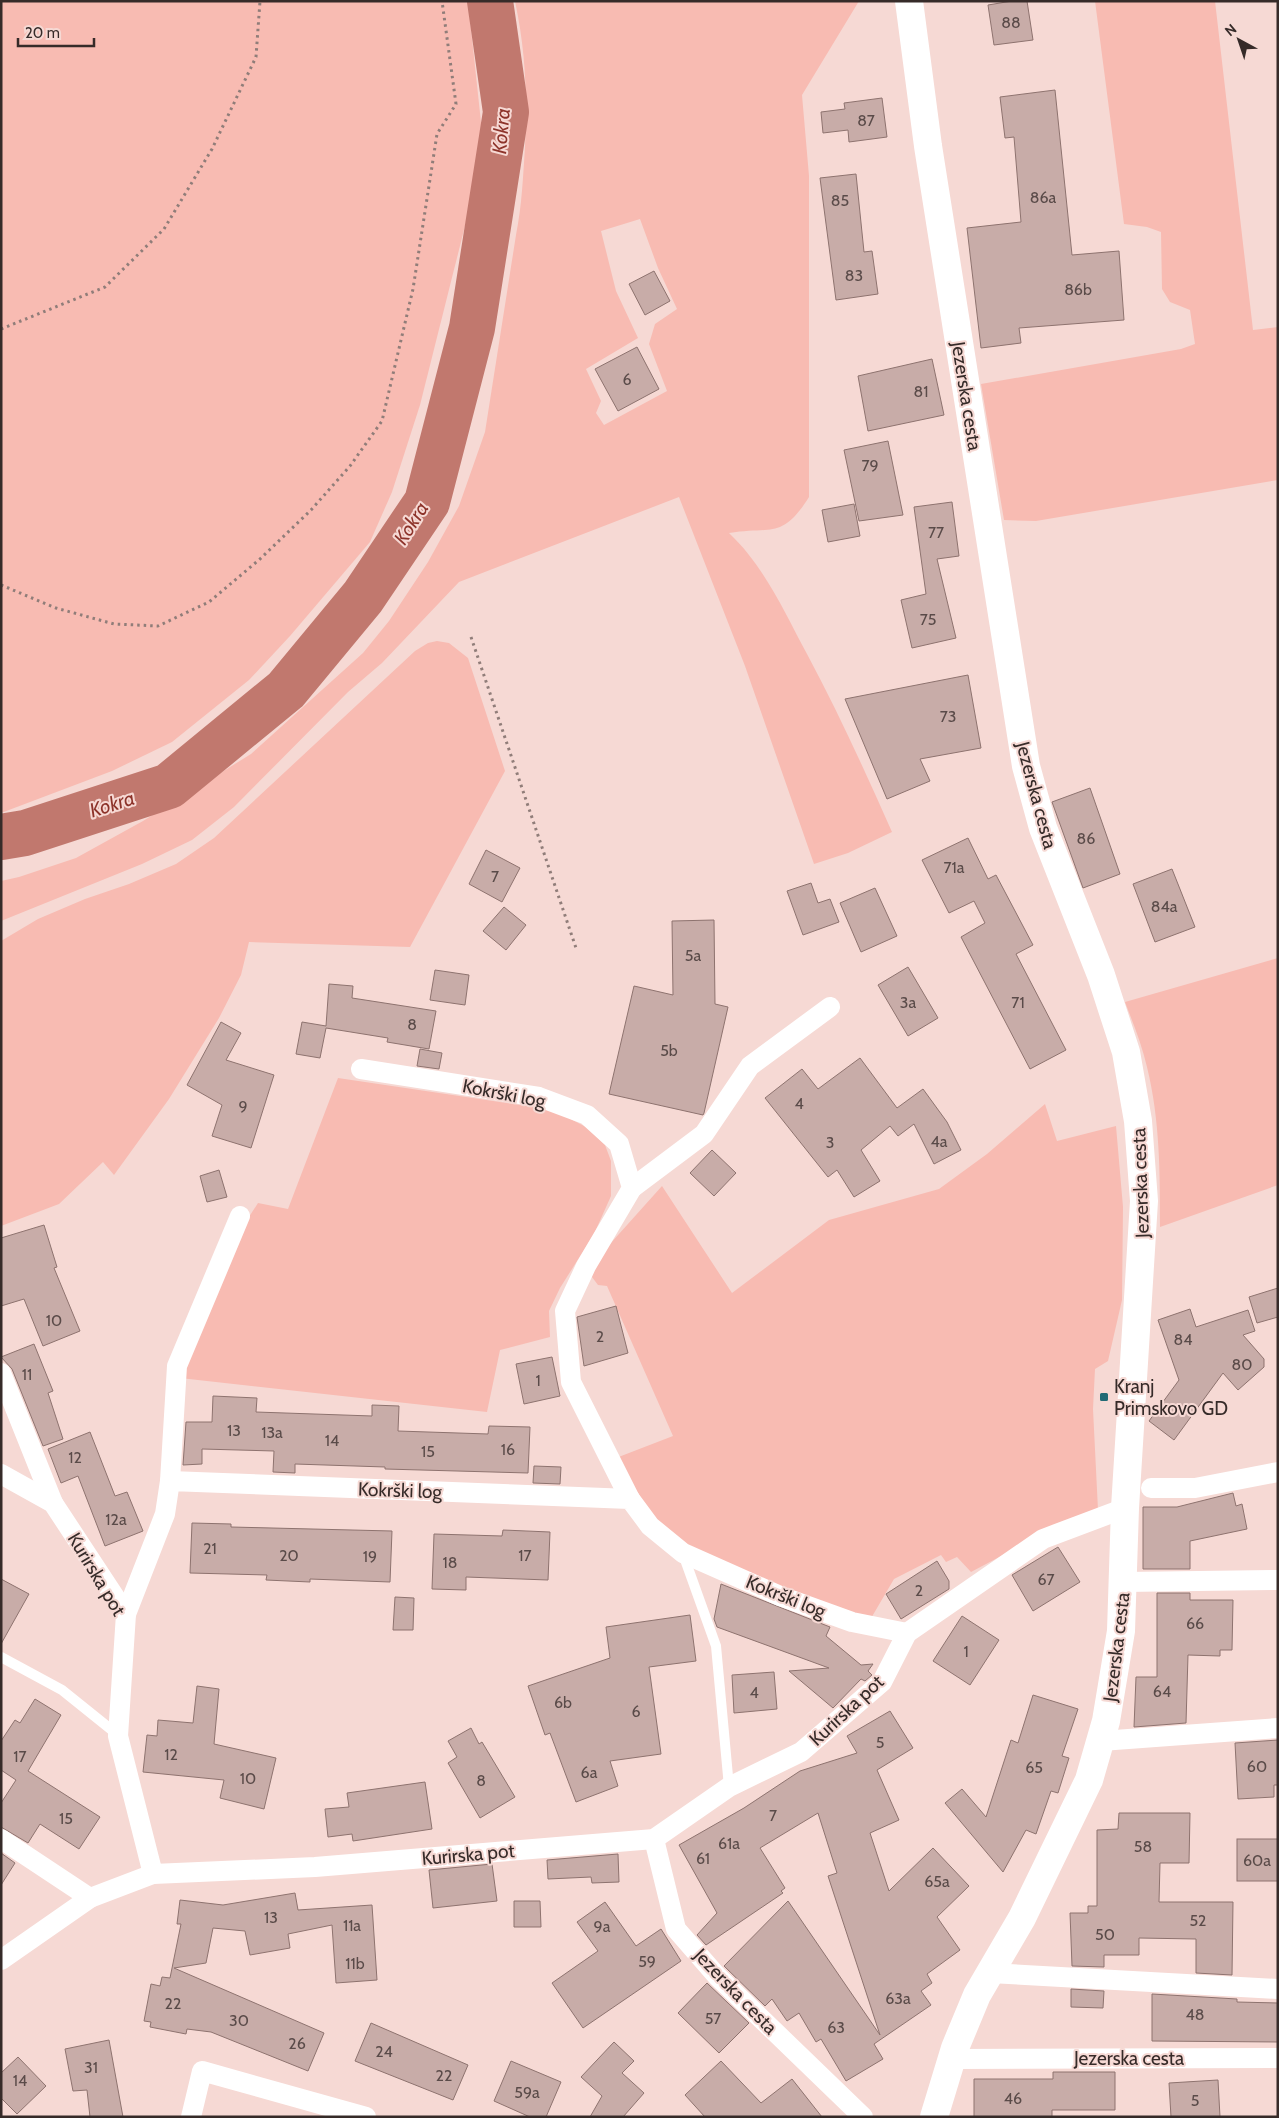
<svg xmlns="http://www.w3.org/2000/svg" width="1279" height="2118" font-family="Cabin,sans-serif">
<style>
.green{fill:#f8bbb2;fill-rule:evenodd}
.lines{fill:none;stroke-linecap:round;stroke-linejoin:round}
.river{stroke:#c1786e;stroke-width:46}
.building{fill:#c8aca8;stroke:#8e736f}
.path{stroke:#907d79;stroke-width:3;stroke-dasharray:2.5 4;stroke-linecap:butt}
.lane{stroke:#fff;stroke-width:10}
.street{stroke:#fff;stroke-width:20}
.secondary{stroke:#fff;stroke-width:28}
.poi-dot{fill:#216a75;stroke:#f6d9d4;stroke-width:2}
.labels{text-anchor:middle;stroke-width:4;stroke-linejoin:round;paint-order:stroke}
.number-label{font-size:16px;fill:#5a4b49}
.street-label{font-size:19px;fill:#362b29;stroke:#f6d9d4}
.poi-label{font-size:19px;fill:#362b29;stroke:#f6d9d4;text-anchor:start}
.water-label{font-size:20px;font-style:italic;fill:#8d332a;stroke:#f6d9d4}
</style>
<rect width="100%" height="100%" fill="#f6d9d4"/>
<g class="green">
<path d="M 1,1 L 468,1 L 483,141 L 475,186 L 420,405 L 392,492 L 370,542 L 290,636 L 249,680 L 172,742 L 112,771 L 1,813 Z"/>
<path d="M 515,1 L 859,1 L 802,95 L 809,176 L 809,497 C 782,540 772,526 729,533 C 764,566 784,611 807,654 C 838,712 865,771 892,832 L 848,853 L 814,864 L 745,666 L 679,497 L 459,582 L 382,663 L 348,692 L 234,807 L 192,840 L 142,864 L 1,921 L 1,881 L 19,877 L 76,858 L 143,821 L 251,754 L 363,653 L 389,621 L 428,562 L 459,506 L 485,432 L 516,235 C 522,205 523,177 525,147 C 527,93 526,54 515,1 ZM 640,219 L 658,268 L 677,309 L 655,324 L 649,344 L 667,391 L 604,425 L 596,413 L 601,401 L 586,369 L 638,338 L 616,291 L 601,231 Z"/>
<path d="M 1095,1 L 1215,1 L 1253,330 L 1278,327 L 1278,480 L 1036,521 L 1004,520 L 981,384 L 1181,349 L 1195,344 L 1190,310 L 1170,302 L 1162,289 L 1161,232 L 1147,227 L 1124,224 Z"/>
<path d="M 437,641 L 449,643 L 468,658 L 505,771 L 410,947 L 249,942 L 241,975 L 219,1018 L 169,1099 L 114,1175 L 103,1162 L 59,1204 L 1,1226 L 1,941 L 38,919 L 85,899 L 129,884 L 176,864 L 214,838 L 415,651 L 428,643 Z"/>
<path d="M 1278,958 L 1278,1185 L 1160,1227 C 1160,1173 1160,1120 1147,1067 C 1142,1045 1133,1023 1125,1002 Z"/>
<path d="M 338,1078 L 553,1110 L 586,1127 L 605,1145 L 611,1161 L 611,1196 L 594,1234 L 560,1288 L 549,1311 L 550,1337 L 500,1350 L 487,1412 L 180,1378 L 247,1220 L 258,1203 L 288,1209 Z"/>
<path d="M 1045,1104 L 1057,1141 L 1116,1126 L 1123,1207 L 1122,1300 L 1108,1361 L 1095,1369 L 1093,1409 L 1098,1510 L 1031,1540 L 971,1572 L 957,1557 L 946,1562 L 941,1555 L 894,1579 L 870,1620 L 781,1589 L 688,1547 L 653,1521 L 616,1458 L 673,1436 L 607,1286 L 598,1285 L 589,1273 L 610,1244 L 662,1186 L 732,1293 L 829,1220 L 939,1189 L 987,1154 Z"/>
</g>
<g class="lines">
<path class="river" d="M 1,837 L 25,833 L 169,786 L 286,690 L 363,597 L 427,502 L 472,328 L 506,112 L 490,1"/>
</g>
<g class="building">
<path d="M 1012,1 L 1027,1 L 1033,40 L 994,45 L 988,5 Z"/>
<path d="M 1055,90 L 1072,255 L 1119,251 L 1124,320 L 1019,328 L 1021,343 L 981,348 L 967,228 L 1021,222 L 1014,137 L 1005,138 L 1000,97 Z"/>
<path d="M 882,98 L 887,137 L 849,142 L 848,130 L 823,133 L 821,112 L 845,109 L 844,103 Z"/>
<path d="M 856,174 L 864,252 L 872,251 L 878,294 L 836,300 L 820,178 Z"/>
<path d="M 654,271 L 670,301 L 645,315 L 629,284 Z"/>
<path d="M 637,347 L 659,389 L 618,411 L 595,369 Z"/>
<path d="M 932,359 L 944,415 L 868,431 L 858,376 Z"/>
<path d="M 888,441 L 903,515 L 859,521 L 844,450 Z"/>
<path d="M 952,502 L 959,556 L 937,559 L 956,638 L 912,648 L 901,600 L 926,594 L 914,507 Z"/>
<path d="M 854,504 L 860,536 L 828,542 L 822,510 Z"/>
<path d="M 968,675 L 981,748 L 920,759 L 930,781 L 887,799 L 845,699 Z"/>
<path d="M 1090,788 L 1120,874 L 1083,888 L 1052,802 Z"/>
<path d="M 968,838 L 988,879 L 996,875 L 1033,945 L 1016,954 L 1066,1050 L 1030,1069 L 961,937 L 985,923 L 974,901 L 949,913 L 922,860 Z"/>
<path d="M 486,850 L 520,868 L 502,902 L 469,884 Z"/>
<path d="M 1172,869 L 1195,927 L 1155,942 L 1133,884 Z"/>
<path d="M 811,883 L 818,903 L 830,899 L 839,922 L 803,935 L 787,891 Z"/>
<path d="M 875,888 L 897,936 L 861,952 L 840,903 Z"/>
<path d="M 504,907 L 526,925 L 506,950 L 483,931 Z"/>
<path d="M 714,920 L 715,1004 L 728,1007 L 704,1113 L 703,1115 L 609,1094 L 634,986 L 673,995 L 672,921 Z"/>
<path d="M 908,967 L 938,1018 L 908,1036 L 878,985 Z"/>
<path d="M 435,970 L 469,975 L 465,1005 L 430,1000 Z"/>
<path d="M 329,984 L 353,986 L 352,998 L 436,1011 L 429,1049 L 387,1042 L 388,1038 L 326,1028 L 320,1058 L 296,1054 L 302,1022 L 326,1026 Z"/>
<path d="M 221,1022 L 241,1033 L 226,1060 L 274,1075 L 251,1148 L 212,1136 L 222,1105 L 187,1085 Z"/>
<path d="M 420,1049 L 442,1053 L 439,1069 L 417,1066 Z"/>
<path d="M 860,1058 L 897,1108 L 923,1089 L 947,1122 L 961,1150 L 934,1164 L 914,1124 L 898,1136 L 890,1126 L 861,1150 L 880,1181 L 854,1197 L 837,1170 L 828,1177 L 765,1098 L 802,1069 L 818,1089 Z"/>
<path d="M 712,1150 L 736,1173 L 714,1196 L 690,1173 Z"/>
<path d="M 219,1170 L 227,1197 L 207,1202 L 200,1176 Z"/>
<path d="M 44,1225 L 57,1267 L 54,1268 L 80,1331 L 43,1346 L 24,1299 L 1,1306 L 1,1238 Z"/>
<path d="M 1278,1288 L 1278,1317 L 1257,1323 L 1249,1297 Z"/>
<path d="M 616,1306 L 628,1353 L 584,1366 L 577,1317 Z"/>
<path d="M 1190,1309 L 1196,1327 L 1248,1310 L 1255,1331 L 1243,1335 L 1264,1359 L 1264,1367 L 1238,1390 L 1223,1373 L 1174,1440 L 1149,1421 L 1179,1380 L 1158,1320 Z"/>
<path d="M 34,1344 L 53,1391 L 48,1393 L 63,1439 L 43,1446 L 12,1369 L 1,1357 Z"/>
<path d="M 552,1357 L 560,1396 L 524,1404 L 516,1364 Z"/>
<path d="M 213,1396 L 257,1398 L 256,1412 L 372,1416 L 372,1405 L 399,1406 L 398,1431 L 488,1434 L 489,1426 L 530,1427 L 528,1473 L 385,1469 L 385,1467 L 295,1464 L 295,1473 L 273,1472 L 274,1451 L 202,1449 L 202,1464 L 183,1465 L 186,1422 L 212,1422 Z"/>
<path d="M 90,1432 L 115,1496 L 127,1492 L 143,1531 L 105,1546 L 78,1476 L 61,1483 L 48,1449 Z"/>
<path d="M 534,1466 L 561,1467 L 560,1484 L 533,1483 Z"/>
<path d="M 1233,1493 L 1236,1506 L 1242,1504 L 1247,1529 L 1190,1541 L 1190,1569 L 1143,1569 L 1143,1507 L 1177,1507 Z"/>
<path d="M 192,1523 L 231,1524 L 231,1527 L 392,1531 L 390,1582 L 310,1579 L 310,1582 L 266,1580 L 267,1575 L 190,1573 Z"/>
<path d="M 503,1530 L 550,1532 L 548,1580 L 466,1577 L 466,1590 L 432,1589 L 434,1534 L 502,1536 Z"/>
<path d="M 1058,1547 L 1080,1582 L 1033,1611 L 1012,1575 Z"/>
<path d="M 937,1561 L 949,1581 L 949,1589 L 901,1619 L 886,1594 Z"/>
<path d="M 1,1579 L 29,1594 L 1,1644 Z"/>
<path d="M 721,1584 L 830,1627 L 826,1636 L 861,1665 L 873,1664 L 868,1671 L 872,1675 L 865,1681 L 861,1679 L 833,1708 L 789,1671 L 829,1668 L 717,1627 L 714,1619 Z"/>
<path d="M 1157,1593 L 1190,1593 L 1190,1600 L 1233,1600 L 1232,1650 L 1220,1650 L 1220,1656 L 1188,1655 L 1186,1723 L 1134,1727 L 1136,1677 L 1157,1677 Z"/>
<path d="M 395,1597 L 414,1598 L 413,1630 L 393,1630 Z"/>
<path d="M 690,1615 L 696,1661 L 649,1667 L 661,1754 L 610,1761 L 618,1786 L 576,1802 L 550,1733 L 545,1735 L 528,1686 L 610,1658 L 606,1627 Z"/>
<path d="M 962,1616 L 999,1640 L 970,1685 L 933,1661 Z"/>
<path d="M 774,1672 L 777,1709 L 734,1713 L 732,1675 Z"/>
<path d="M 197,1686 L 219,1689 L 214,1744 L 276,1758 L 264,1809 L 220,1798 L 224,1780 L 143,1772 L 147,1735 L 157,1736 L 158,1720 L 193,1723 Z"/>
<path d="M 1033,1695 L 1078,1709 L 1062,1756 L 1069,1758 L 1058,1793 L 1051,1791 L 1036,1834 L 1026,1830 L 1003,1872 L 945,1803 L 962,1789 L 986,1817 L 1011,1740 L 1018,1743 Z"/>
<path d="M 35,1699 L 61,1715 L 28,1771 L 100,1817 L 79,1849 L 40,1824 L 28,1843 L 1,1827 L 1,1803 L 16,1780 L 1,1770 L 1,1741 L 15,1720 L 20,1723 Z"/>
<path d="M 890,1711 L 913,1748 L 877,1770 L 899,1820 L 870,1833 L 889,1891 L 933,1848 L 969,1886 L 937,1917 L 960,1950 L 927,1974 L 932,1983 L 921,1991 L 931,2005 L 874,2044 L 883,2059 L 846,2081 L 821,2039 L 816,2042 L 799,2013 L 787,2021 L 772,1999 L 765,2006 L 724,1966 L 788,1901 L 880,2035 L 828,1876 L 837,1873 L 818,1813 L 760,1848 L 785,1888 L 781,1891 L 783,1893 L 706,1945 L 697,1935 L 717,1913 L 679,1845 L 744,1808 L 800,1771 L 857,1753 L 847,1736 Z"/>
<path d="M 471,1728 L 479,1744 L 482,1742 L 515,1797 L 480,1818 L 448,1763 L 457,1757 L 448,1741 Z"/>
<path d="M 1278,1740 L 1278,1785 L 1274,1785 L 1274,1797 L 1238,1799 L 1235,1743 Z"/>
<path d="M 425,1782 L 432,1829 L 353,1841 L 352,1834 L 328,1837 L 325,1809 L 349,1807 L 347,1793 Z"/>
<path d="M 1119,1813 L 1190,1813 L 1189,1863 L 1160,1863 L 1159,1902 L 1233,1902 L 1232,1975 L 1196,1973 L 1196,1939 L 1139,1938 L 1139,1955 L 1104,1955 L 1104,1967 L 1072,1966 L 1070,1913 L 1088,1913 L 1088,1906 L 1097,1906 L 1097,1830 L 1118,1829 Z"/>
<rect x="1237" y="1839" width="41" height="42"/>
<path d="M 1,1853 L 15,1863 L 1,1885 Z"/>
<path d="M 618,1854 L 619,1882 L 592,1883 L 591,1877 L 548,1879 L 547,1860 Z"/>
<path d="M 492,1864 L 497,1901 L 433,1908 L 429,1870 Z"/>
<path d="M 295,1893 L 298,1910 L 372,1905 L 377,1980 L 336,1983 L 332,1925 L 288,1934 L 290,1948 L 250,1955 L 245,1931 L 213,1928 L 206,1963 L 174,1968 L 324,2033 L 308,2071 L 211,2032 L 187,2029 L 186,2034 L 150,2027 L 151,2022 L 144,2021 L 151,1984 L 160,1986 L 162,1977 L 170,1978 L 181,1924 L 177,1924 L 180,1900 L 223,1905 Z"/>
<path d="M 514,1901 L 540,1901 L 541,1927 L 514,1927 Z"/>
<path d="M 605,1902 L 636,1946 L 661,1929 L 681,1961 L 583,2028 L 552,1983 L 598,1951 L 577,1922 Z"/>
<path d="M 707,1983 L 749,2023 L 719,2053 L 678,2013 Z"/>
<path d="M 1071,1989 L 1104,1991 L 1103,2008 L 1071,2007 Z"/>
<path d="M 1152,1994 L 1237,1999 L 1237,2002 L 1278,2003 L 1278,2042 L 1152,2041 Z"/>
<path d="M 371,2023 L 468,2065 L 453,2100 L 355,2061 Z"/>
<path d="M 109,2040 L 123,2117 L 90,2117 L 87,2090 L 73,2091 L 65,2049 Z"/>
<path d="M 614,2042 L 634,2061 L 622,2073 L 644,2093 L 623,2117 L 590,2117 L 602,2096 L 581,2077 Z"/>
<path d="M 18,2057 L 46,2086 L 17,2114 L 1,2098 L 1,2073 Z"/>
<path d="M 511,2061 L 561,2082 L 546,2117 L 530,2117 L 494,2101 Z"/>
<path d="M 721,2061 L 761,2103 L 792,2079 L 822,2117 L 705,2117 L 685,2095 Z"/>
<path d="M 1053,2072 L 1115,2072 L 1115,2110 L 1052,2110 L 1052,2117 L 974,2117 L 974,2079 L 1053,2079 Z"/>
<path d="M 1218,2080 L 1220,2117 L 1171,2117 L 1169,2083 Z"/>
</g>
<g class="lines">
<g class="path">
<path d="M 1,329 L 105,287 L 164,229 L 212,149 L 256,57 L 260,1"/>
<path d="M 1,585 L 56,608 L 114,624 L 158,626 L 209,602 L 260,559 L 311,510 L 350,466 L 382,421 L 413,289 L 437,134 L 456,104 L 442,1"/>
<path d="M 471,637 L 576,948"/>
</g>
<g class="lane">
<path d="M 683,1554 L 716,1646 L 729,1787"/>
<path d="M 1,1657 L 62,1690 L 118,1735"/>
</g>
<g class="street">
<path d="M 361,1069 L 539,1097 L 587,1115 L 619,1144 L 632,1188 L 586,1266 L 565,1311 L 571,1382 L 630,1499"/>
<path d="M 632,1188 L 704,1134 L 750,1066 L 830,1007"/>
<path d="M 1,1373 L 53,1503"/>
<path d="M 1,1474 L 53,1503 L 126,1614 L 118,1736 L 153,1874 L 315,1867 L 654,1839 L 729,1787 L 801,1752 L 882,1682 L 907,1633 L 1043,1539 L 1125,1508"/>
<path d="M 170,1481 L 177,1366 L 240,1216"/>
<path d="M 1151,1488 L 1195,1488 L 1278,1472"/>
<path d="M 1124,1582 L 1278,1580"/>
<path d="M 126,1614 L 165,1514 L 170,1481 L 630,1499 L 650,1526 L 683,1553 L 780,1596 L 852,1622 L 907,1633"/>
<path d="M 1101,1741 L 1278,1728"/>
<path d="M 1,1839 L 90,1898 L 1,1960"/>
<path d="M 654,1839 L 676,1929 L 716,1975 L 863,2117"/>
<path d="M 90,1898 L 153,1874"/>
<path d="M 990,1973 L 1278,1989"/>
<path d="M 951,2059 L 1278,2058"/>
<path d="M 191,2117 L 202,2071 L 366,2117"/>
</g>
<path class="secondary" d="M 909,1 L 928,146 L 1026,766 L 1043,828 L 1101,975 L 1126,1052 L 1138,1121 L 1144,1201 L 1125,1508 L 1121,1631 L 1106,1721 L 1089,1780 L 1022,1918 L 977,1995 L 955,2048 L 934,2117"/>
</g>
<rect class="poi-dot" x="1099" y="1392" width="10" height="10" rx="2.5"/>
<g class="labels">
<g class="number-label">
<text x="1011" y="28">88</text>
<text x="866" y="126">87</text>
<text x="1043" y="203">86a</text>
<text x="840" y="206">85</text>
<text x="854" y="281">83</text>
<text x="1078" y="295">86b</text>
<text x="627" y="385">6</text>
<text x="921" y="397">81</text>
<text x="870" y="471">79</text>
<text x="936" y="538">77</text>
<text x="928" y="625">75</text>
<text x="948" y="722">73</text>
<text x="1086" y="844">86</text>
<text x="954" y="873">71a</text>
<text x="495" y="882">7</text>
<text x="1164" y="912">84a</text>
<text x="693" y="961">5a</text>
<text x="908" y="1008">3a</text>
<text x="1018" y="1008">71</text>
<text x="412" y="1030">8</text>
<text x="669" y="1056">5b</text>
<text x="799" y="1109">4</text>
<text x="243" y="1112">9</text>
<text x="939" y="1147">4a</text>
<text x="830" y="1148">3</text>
<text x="54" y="1326">10</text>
<text x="600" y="1342">2</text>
<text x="1183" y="1345">84</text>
<text x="1242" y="1370">80</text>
<text x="27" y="1380">11</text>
<text x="538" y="1386">1</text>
<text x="234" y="1436">13</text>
<text x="272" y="1438">13a</text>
<text x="332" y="1446">14</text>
<text x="508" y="1455">16</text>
<text x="428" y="1457">15</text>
<text x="75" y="1463">12</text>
<text x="116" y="1525">12a</text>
<text x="210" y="1554">21</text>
<text x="289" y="1561">20</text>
<text x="525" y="1561">17</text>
<text x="370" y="1562">19</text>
<text x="450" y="1568">18</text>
<text x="1046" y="1585">67</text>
<text x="919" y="1596">2</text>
<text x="1195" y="1629">66</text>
<text x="966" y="1657">1</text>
<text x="1162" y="1697">64</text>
<text x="754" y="1698">4</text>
<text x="563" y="1708">6b</text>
<text x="636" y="1717">6</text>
<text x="880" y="1748">5</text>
<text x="171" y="1760">12</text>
<text x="20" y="1762">17</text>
<text x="1257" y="1772">60</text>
<text x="1034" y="1773">65</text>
<text x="589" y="1778">6a</text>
<text x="248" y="1784">10</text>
<text x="481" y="1786">8</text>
<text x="773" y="1821">7</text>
<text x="66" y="1824">15</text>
<text x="729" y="1849">61a</text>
<text x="1143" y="1852">58</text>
<text x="703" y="1864">61</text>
<text x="1257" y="1866">60a</text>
<text x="937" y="1887">65a</text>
<text x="271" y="1923">13</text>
<text x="1198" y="1926">52</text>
<text x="352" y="1931">11a</text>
<text x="602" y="1932">9a</text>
<text x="1105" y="1940">50</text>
<text x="647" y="1967">59</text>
<text x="355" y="1969">11b</text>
<text x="898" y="2004">63a</text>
<text x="173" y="2009">22</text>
<text x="1195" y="2020">48</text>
<text x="713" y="2024">57</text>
<text x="239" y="2026">30</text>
<text x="836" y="2033">63</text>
<text x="297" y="2049">26</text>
<text x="384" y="2057">24</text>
<text x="91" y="2073">31</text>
<text x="444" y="2081">22</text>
<text x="20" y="2086">14</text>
<text x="527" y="2098">59a</text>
<text x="1013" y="2104">46</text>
<text x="1195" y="2106">5</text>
</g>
<g class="street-label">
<text transform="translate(967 396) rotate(81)" y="7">Jezerska cesta</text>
<text transform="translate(1037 795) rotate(75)" y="7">Jezerska cesta</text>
<text transform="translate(504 1093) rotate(11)" y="7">Kokrški log</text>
<text transform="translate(1140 1183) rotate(-92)" y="7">Jezerska cesta</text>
<text transform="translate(400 1490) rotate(2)" y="7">Kokrški log</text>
<text transform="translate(97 1574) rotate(59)" y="7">Kurirska pot</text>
<text transform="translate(786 1596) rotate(22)" y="7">Kokrški log</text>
<text transform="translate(1116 1647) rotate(-83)" y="7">Jezerska cesta</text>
<text transform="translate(846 1710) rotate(-43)" y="7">Kurirska pot</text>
<text transform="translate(468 1854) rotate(-5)" y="7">Kurirska pot</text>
<text transform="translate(736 1991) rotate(46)" y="7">Jezerska cesta</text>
<text x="1129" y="2065">Jezerska cesta</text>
</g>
<g class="poi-label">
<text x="1114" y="1393">Kranj<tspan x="1114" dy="22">Primskovo GD</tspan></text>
</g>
<g class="water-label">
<text transform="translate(501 131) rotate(-85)" y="7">Kokra</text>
<text transform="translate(411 523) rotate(-58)" y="7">Kokra</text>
<text transform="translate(112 804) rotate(-18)" y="7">Kokra</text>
</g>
</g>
<rect width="1279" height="2118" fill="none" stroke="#362b29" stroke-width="5"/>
<g transform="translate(1239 40) rotate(320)" stroke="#f6d9d4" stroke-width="4" paint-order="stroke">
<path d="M0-4L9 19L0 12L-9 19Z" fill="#362b29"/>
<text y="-8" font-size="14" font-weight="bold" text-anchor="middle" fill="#362b29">N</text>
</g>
<path d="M18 38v8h76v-8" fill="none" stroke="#362b29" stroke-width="2.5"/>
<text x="25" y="38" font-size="15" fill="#362b29" stroke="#f6d9d4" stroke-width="4" paint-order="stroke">20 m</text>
</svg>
